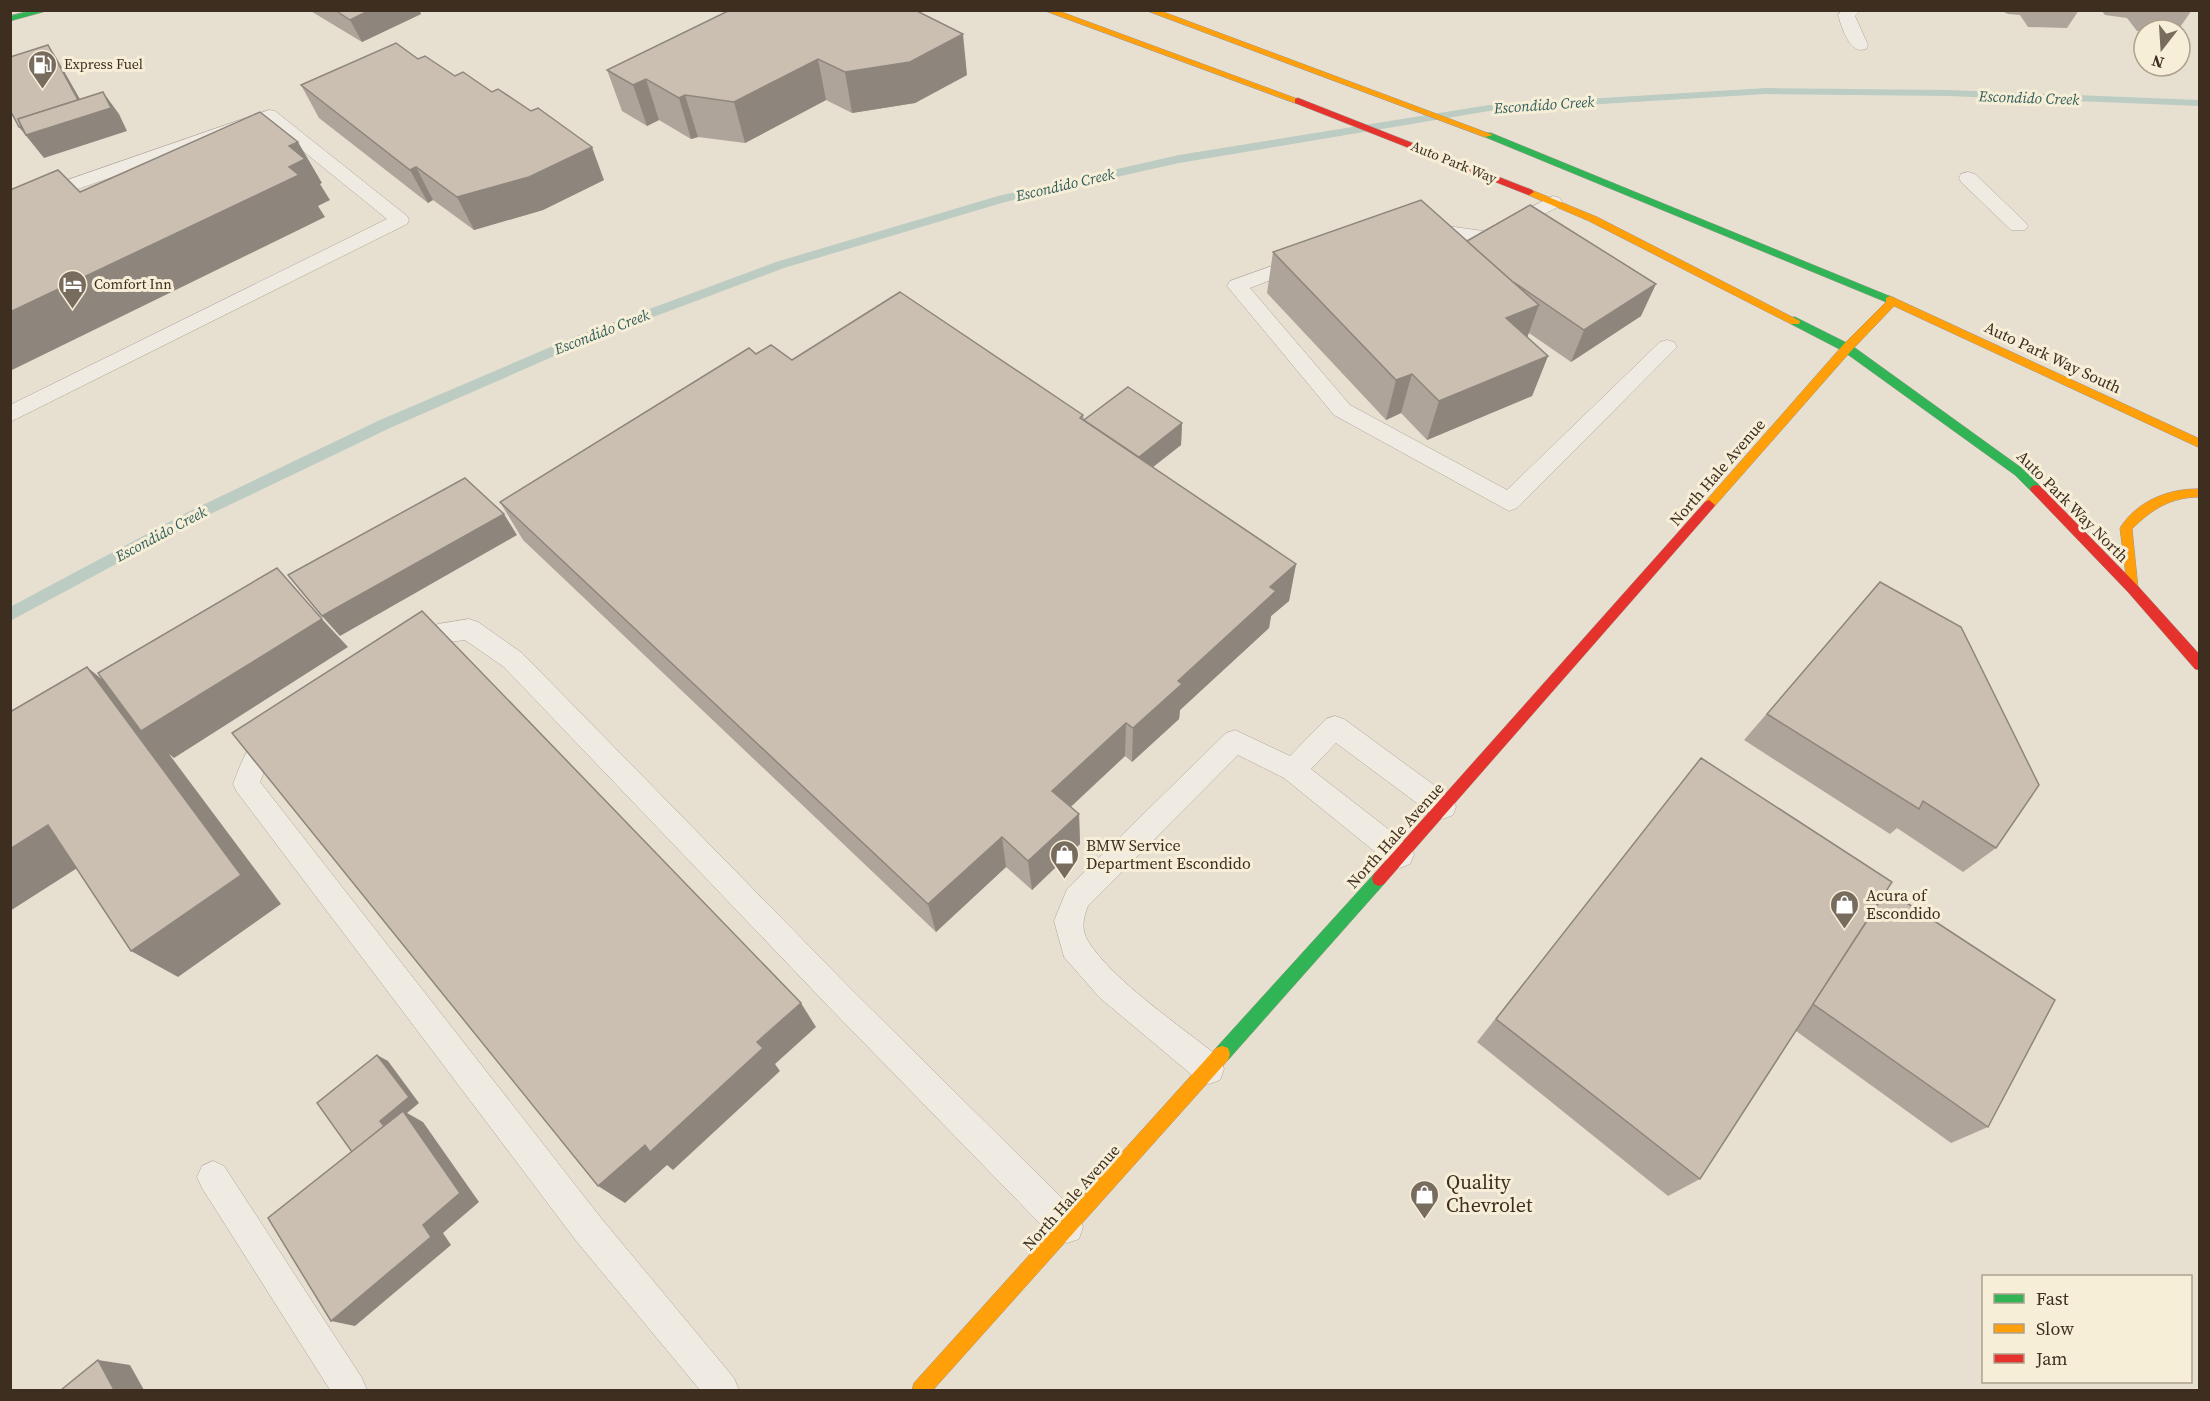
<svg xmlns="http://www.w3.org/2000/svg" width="2210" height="1401" font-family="'Source Serif 4',serif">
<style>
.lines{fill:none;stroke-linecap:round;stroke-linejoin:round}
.stream{fill:#bcccc2;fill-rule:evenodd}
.lane-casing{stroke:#ada599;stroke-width:1}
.fast-casing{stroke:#9c958a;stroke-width:1}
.slow-casing{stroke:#9c958a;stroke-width:1}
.jam-casing{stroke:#9c958a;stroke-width:1}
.lane{fill:#efebe3;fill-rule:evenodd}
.fast{fill:#30b455;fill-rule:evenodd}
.slow{fill:#ff9f0a;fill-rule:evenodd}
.jam{fill:#e5322d;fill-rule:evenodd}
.wall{fill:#afa499}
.shaded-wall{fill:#8e867d}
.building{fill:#cbbfb2;stroke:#8e867d;stroke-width:1.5}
.labels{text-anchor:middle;stroke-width:6;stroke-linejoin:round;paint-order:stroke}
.far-poi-label{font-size:14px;fill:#3d2e20;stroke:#f7eed8;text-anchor:start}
.far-street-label{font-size:14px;fill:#3d2e20;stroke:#f7eed8}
.far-water-label{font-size:15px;font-style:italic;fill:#2f5d5a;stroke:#f7eed8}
.street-label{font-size:16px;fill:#3d2e20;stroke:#f7eed8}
.poi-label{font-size:16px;fill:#3d2e20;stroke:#f7eed8;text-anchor:start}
.near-poi-label{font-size:20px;fill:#3d2e20;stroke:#f7eed8;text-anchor:start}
</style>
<rect width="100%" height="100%" fill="#e7e0d1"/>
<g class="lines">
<path class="stream" d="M 1766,88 L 1949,90 L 2200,100 L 2200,106 L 1949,96 L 1766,94 L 1489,111 L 1179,163 L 1005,202 L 784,268 L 584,343 L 390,428 L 200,519 L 10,621 L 10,607 L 190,511 L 380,420 L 574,337 L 776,262 L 998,196 L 1179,155 L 1489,105 Z"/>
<defs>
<g id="lane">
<path d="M 1842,10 L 1861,10 L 1855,16 L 1868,45 L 1866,49 L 1860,50 C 1847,47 1842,27 1838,15 Z"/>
<path d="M 269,110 L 275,111 L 407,216 L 409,220 L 407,224 L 10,422 L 10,405 L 387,219 L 267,122 L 10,213 L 10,200 Z"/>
<path d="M 1968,172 L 1975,174 L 2025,222 L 2028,226 L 2025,230 L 2011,230 L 1961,182 L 1959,178 L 1961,174 Z"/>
<path d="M 1553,196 L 1560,198 L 1562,202 L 1560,206 L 1486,243 L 1426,235 L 1419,233 L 1416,229 L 1419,225 L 1426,223 L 1483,231 Z"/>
<path d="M 1303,255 L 1310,257 L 1313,261 L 1310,265 L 1250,288 L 1350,405 L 1507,490 L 1660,342 L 1667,340 L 1674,342 L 1677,347 L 1517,508 L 1509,511 L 1334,415 L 1227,286 L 1230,281 Z"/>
<path d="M 469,619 L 478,622 L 522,653 L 850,988 L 1079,1215 L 1083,1227 L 1079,1239 L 1067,1243 L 1055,1239 L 830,1008 L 504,667 L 465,640 L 441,643 L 412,655 L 403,652 L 400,645 L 403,638 L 438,624 Z"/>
<path d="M 1335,716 L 1344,719 L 1453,799 L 1456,807 L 1453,815 L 1443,819 L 1433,815 L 1336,743 L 1311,769 L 1410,846 L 1414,855 L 1410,864 L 1400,868 L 1390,864 L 1284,778 L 1238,755 L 1088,906 C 1083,918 1081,930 1088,941 C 1113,981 1182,1027 1220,1058 L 1224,1069 L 1220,1080 L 1209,1084 L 1198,1080 L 1100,998 L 1064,957 L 1054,921 L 1067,889 L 1226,733 L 1235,730 L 1290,756 L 1326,719 Z"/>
<path d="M 276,724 L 285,727 L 289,735 L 268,762 L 260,782 L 601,1218 L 734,1378 L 739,1390 L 700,1390 L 577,1242 L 237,792 L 233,784 C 242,761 251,733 276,724 Z"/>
<path d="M 213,1161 L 224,1166 L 362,1378 L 367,1390 L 330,1390 L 202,1188 L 197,1177 L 202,1166 Z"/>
</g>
<g id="fast">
<path d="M 34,10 L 50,10 L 10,21 L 10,16 Z"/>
<path d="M 1485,133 L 1491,133 L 1894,298 L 1895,300 L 1894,302 L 1886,302 L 1485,137 Z"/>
<path d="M 1795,317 L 1851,345 L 2023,469 L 2040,486 L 2042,489 L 2040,492 L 2032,492 L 2015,475 L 1843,351 L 1791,324 L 1791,318 Z"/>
<path d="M 1379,872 L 1384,874 L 1386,879 L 1384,884 L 1228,1060 L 1222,1062 L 1216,1060 L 1214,1054 L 1216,1048 L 1374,874 Z"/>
</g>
<g id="slow">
<path d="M 1043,10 L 1056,10 L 1303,101 L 1295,103 Z"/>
<path d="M 1145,10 L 1158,10 L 1493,135 L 1485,137 Z"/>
<path d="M 1529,189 L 1597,217 L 1800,321 L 1799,324 L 1791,324 L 1589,221 L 1526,194 L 1524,192 Z"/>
<path d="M 1890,296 L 2200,439 L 2200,448 L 1894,306 L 1851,351 L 1713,508 L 1705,508 L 1703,505 L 1705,502 L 1843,345 L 1886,302 L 1886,298 Z"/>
<path d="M 2200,489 L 2200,497 C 2171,497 2152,509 2132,529 L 2138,588 L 2136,592 L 2128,592 L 2120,528 C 2137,501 2169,488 2200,489 Z"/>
<path d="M 1222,1046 L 1228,1048 L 1230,1054 L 1228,1060 L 933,1390 L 912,1390 L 914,1383 L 1216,1048 Z"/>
</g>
<g id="jam">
<path d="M 1298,98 L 1532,190 L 1534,192 L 1529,195 L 1526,194 L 1295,103 L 1295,99 Z"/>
<path d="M 2036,485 L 2040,486 L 2136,584 L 2200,655 L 2200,670 L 2195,669 L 2128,592 L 2032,492 L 2030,489 L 2032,486 Z"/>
<path d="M 1709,500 L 1715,505 L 1713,508 L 1384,884 L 1379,886 L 1374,884 L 1372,879 L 1374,874 L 1705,502 Z"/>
</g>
</defs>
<use href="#lane" class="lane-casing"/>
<use href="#fast" class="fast-casing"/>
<use href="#slow" class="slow-casing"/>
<use href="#jam" class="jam-casing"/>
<use href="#lane" class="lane"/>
<use href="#fast" class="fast"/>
<use href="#slow" class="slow"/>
<use href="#jam" class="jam"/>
</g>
<g class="wall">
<path d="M 309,10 L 419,10 L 421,14 L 362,42 Z"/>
<path d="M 730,10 L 967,75 L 915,103 L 852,113 L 826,100 L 745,143 L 698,137 L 691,139 L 659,120 L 647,126 L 622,111 L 607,70 Z"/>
<path d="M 2000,10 L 2079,10 L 2067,28 L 2028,27 L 2020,15 L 2008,14 Z"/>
<path d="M 2101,10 L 2192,10 L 2178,30 L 2144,30 L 2144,31 L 2137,31 L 2127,18 L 2105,15 Z"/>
<path d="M 418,59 L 604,180 L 543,210 L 474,230 L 433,200 L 428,203 L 319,118 L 301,85 Z"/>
<path d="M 1467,241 L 1641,316 L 1571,362 L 1529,333 L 1527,337 L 1548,356 L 1532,396 L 1427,440 L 1401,413 L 1386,420 L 1267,293 L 1273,252 Z"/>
<path d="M 756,354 L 1083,415 L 1084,419 L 1182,423 L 1181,445 L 1153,467 L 1296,564 L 1289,601 L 1271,616 L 1269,628 L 1180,710 L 1179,719 L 1132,762 L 1125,756 L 1071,807 L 1079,814 L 1080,844 L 1032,890 L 1006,867 L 936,932 L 523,540 L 500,502 Z"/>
<path d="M 1880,582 L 1996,848 L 1963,872 L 1897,828 L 1890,834 L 1744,740 Z"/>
<path d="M 1701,758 L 1988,1127 L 1951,1143 L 1796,1031 L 1700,1179 L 1668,1196 L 1477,1042 Z"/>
</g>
<g class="shaded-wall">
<path d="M 370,10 L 419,10 L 421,14 L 362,42 L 350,20 Z"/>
<path d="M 963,34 L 967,75 L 915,103 L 852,113 L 845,72 Z"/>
<path d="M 48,45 L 56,57 L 89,115 L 103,92 L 119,114 L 127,131 L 44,158 L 19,127 Z"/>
<path d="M 818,59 L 826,100 L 745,143 L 734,102 Z"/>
<path d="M 646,79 L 659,120 L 647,126 L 633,85 Z"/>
<path d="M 685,95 L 698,137 L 691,139 L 679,98 Z"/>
<path d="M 298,142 L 322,183 L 320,184 L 330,200 L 318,206 L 325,217 L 10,371 L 10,312 L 289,167 L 289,146 Z"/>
<path d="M 592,147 L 604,180 L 543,210 L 474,230 L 457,197 Z"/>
<path d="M 416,167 L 433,200 L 428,203 L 410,170 Z"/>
<path d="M 1656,284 L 1641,316 L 1571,362 L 1584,330 Z"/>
<path d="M 1539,305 L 1524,346 L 1506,318 Z"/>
<path d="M 1548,356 L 1532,396 L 1427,440 L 1439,401 Z"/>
<path d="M 1412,374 L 1401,413 L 1386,420 L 1396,380 Z"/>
<path d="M 1182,423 L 1181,445 L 1130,485 L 1131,463 Z"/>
<path d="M 504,514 L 517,535 L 340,636 L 322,616 Z"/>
<path d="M 1296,564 L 1289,601 L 1271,616 L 1269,628 L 1180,710 L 1179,719 L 1132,762 L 1133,728 L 1178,681 L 1270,587 Z"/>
<path d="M 322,619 L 348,647 L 174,758 L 169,754 L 281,904 L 178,977 L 131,951 L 87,667 L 130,702 Z"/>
<path d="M 1126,723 L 1125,756 L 1054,822 L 1052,791 Z"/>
<path d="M 1079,814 L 1080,844 L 1032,890 L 1028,861 Z"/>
<path d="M 48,825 L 96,856 L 10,911 L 10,849 Z"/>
<path d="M 1002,837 L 1006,867 L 936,932 L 928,904 Z"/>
<path d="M 801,1003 L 816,1027 L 775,1064 L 780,1071 L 673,1170 L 667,1165 L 625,1203 L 598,1186 Z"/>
<path d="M 377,1055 L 388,1061 L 419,1103 L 407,1113 L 423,1122 L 479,1202 L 443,1233 L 451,1245 L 355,1326 L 331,1321 L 365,1160 L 380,1121 Z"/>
<path d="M 98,1360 L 130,1365 L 144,1390 L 114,1390 Z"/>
</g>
<g class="building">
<path d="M 335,10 L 370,10 L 350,20 Z"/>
<path d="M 730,10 L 915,10 L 963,34 L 910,62 L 845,72 L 818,59 L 734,102 L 685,95 L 679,98 L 646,79 L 633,85 L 607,70 Z"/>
<path d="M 396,43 L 418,59 L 425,56 L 455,76 L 463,72 L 492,92 L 498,89 L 531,111 L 538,108 L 592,147 L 529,177 L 457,197 L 416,167 L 410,170 L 301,85 Z"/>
<path d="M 48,45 L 78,100 L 18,119 L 21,126 L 19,127 L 10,110 L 10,57 Z"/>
<path d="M 103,92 L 111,108 L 26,135 L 18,119 Z"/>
<path d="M 260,112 L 298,142 L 289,146 L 305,159 L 289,167 L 299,175 L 10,312 L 10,190 L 58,170 L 80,192 Z"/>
<path d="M 1421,200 L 1539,305 L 1506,318 L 1548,356 L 1439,401 L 1412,374 L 1396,380 L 1273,252 Z"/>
<path d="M 1530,205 L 1656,284 L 1584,330 L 1512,281 L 1467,241 Z"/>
<path d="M 900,292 L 1083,415 L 1080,418 L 1296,564 L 1270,587 L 1276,591 L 1178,681 L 1182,684 L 1133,728 L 1126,723 L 1052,791 L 1079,814 L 1028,861 L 1002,837 L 928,904 L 500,502 L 749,348 L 756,354 L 771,345 L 792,360 Z"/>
<path d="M 1128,387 L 1182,423 L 1139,457 L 1084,420 Z"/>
<path d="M 465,478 L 504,514 L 322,616 L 288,575 Z"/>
<path d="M 277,568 L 322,619 L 141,731 L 98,673 Z"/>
<path d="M 1880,582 L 1961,627 L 2039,785 L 1996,848 L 1923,801 L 1919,809 L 1767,714 Z"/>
<path d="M 422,611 L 801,1003 L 757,1042 L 763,1048 L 650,1152 L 645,1145 L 598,1186 L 232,733 Z"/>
<path d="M 87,667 L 241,875 L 131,951 L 48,825 L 10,849 L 10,712 Z"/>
<path d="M 1701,758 L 1892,882 L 1700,1179 L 1496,1019 Z"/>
<path d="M 1887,890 L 2055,1000 L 1988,1127 L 1813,1004 Z"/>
<path d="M 377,1055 L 409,1097 L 380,1121 L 384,1126 L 352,1152 L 317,1103 Z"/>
<path d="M 403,1111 L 460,1193 L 423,1225 L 431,1237 L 331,1321 L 268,1218 Z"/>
<path d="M 98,1360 L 114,1390 L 61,1390 Z"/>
</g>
<defs>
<symbol id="fuel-pin" viewBox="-11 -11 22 30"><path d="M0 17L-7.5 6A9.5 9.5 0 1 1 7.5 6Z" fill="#786c5e" stroke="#f7eed8"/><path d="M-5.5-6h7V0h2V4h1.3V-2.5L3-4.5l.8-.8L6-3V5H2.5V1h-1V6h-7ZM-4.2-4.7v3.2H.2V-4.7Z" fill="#fff"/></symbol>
<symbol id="hotel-pin" viewBox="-11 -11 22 30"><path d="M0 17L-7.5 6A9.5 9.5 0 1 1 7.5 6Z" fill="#786c5e" stroke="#f7eed8"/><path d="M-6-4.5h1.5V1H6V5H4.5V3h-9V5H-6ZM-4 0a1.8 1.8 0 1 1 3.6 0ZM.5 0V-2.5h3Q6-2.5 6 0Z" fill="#fff"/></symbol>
<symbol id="shop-pin" viewBox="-11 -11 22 30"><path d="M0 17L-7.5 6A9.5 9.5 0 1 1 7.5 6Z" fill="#786c5e" stroke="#f7eed8"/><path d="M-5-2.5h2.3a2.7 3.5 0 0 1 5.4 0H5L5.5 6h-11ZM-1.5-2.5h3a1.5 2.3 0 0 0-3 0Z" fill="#fff"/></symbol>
</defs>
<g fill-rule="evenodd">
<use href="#fuel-pin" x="26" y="48" width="33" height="45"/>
<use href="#hotel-pin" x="56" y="268" width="33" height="45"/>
<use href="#shop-pin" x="1048" y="838" width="33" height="45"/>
<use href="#shop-pin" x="1828" y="888" width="33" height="45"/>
<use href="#shop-pin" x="1408" y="1178" width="33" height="45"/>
</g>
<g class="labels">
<g class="far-poi-label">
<text x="64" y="69">Express Fuel</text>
<text x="94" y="289">Comfort Inn</text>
</g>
<g class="far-street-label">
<text transform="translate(1454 162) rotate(22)" y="5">Auto Park Way</text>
</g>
<g class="far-water-label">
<text transform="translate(2029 98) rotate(2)" y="5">Escondido Creek</text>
<text transform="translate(1544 105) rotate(-4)" y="5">Escondido Creek</text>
<text transform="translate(1065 185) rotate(-13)" y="5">Escondido Creek</text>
<text transform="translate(602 332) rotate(-21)" y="5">Escondido Creek</text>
<text transform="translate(161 534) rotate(-28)" y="5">Escondido Creek</text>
</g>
<g class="street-label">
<text transform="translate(2053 357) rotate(25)" y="6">Auto Park Way South</text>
<text transform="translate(1717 472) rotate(-49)" y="6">North Hale Avenue</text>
<text transform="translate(2073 506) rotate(45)" y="6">Auto Park Way North</text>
<text transform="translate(1395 835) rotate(-48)" y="6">North Hale Avenue</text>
<text transform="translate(1071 1197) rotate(-48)" y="6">North Hale Avenue</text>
</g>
<g class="poi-label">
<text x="1086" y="851">BMW Service<tspan x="1086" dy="18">Department Escondido</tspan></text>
<text x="1866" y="901">Acura of<tspan x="1866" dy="18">Escondido</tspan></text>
</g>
<g class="near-poi-label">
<text x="1446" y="1189">Quality<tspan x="1446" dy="23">Chevrolet</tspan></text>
</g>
</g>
<rect width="2210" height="1401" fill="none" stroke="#3d2e20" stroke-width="24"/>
<rect x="1982" y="1275" width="210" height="108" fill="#f7eed8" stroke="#ada18e" stroke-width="1.5"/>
<rect x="1994" y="1294" width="30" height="9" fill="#30b455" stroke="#ada18e" stroke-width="1.5"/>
<text x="2036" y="1305" font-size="18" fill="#3d2e20">Fast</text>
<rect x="1994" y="1324" width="30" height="9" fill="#ff9f0a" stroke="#ada18e" stroke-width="1.5"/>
<text x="2036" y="1335" font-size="18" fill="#3d2e20">Slow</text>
<rect x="1994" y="1354" width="30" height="9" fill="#e5322d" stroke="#ada18e" stroke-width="1.5"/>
<text x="2036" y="1365" font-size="18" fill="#3d2e20">Jam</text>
<g transform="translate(2162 48) rotate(197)"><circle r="28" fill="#f7eed8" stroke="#ada18e" stroke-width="1.5"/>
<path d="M0-4.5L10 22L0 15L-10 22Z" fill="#786c5e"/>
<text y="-9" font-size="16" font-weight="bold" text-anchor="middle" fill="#3d2e20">N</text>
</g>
</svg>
